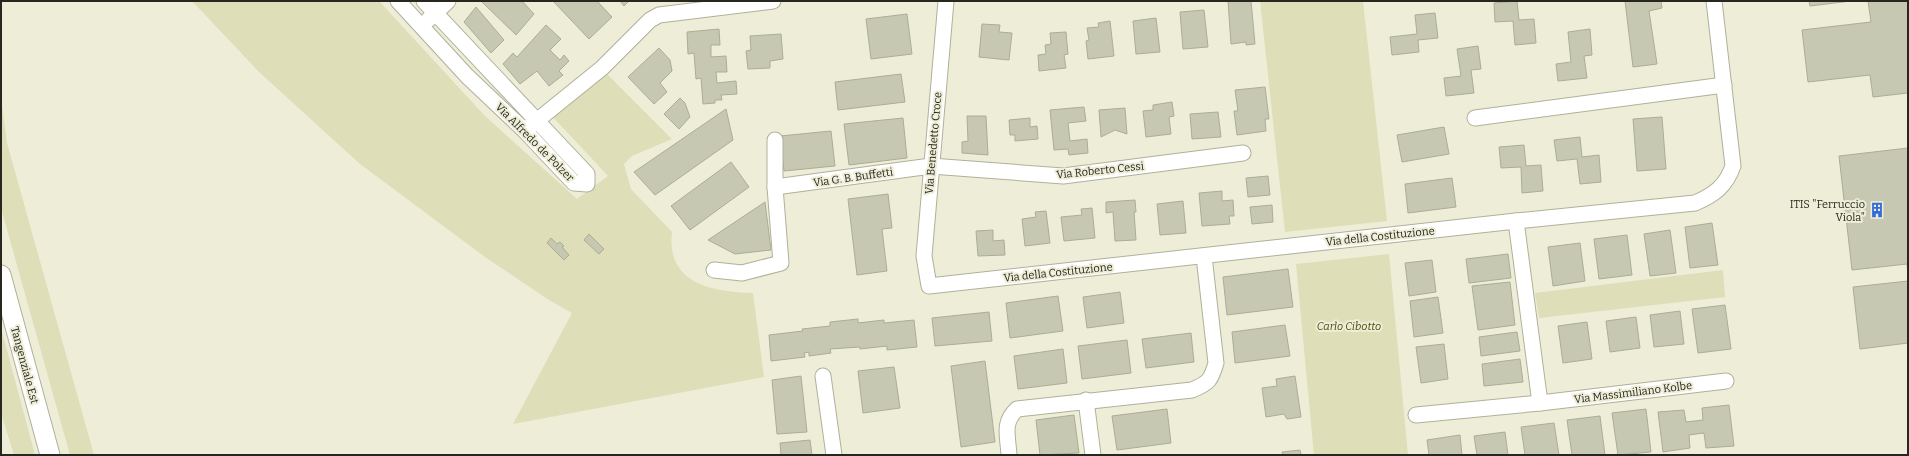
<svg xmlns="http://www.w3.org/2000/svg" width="1909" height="456" font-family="Bitter,serif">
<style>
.green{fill:#dedeb8}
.building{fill:#c7c8b2;stroke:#acac97}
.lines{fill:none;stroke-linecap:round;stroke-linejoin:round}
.minor-casing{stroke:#b0b09b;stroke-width:17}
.major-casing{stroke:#b0b09b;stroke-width:21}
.minor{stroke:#fff;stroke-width:15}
.major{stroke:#fff;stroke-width:19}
.labels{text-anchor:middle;stroke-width:4;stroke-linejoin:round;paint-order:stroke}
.street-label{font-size:11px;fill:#27271f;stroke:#eeeed8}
.poi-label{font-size:11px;fill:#27271f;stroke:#eeeed8;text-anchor:end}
.park-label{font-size:11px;font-style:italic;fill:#504e0b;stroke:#eeeed8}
</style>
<rect width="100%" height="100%" fill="#eeeed8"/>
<g class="green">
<path d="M 192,1 L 379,1 L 485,116 L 577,199 L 608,176 L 551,115 L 581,95 L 607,74 L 672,139 L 632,156 L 624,164 L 631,189 L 672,232 C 666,284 712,292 753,293 L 764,377 L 513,424 L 572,313 L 549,300 L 485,257 L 360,164 L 259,72 Z"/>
<path d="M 1260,1 L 1363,1 L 1387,221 L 1285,232 Z"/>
<path d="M 1,98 L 7,143 L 94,455 L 70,455 L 1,208 Z"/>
<path d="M 1389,254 L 1408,455 L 1314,455 L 1296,264 Z"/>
<path d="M 1723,270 L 1725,297 L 1539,318 L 1535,293 Z"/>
<path d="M 1,328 L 35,455 L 14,455 L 1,413 Z"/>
</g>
<g class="building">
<path d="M 481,1 L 522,1 L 534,14 L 516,35 Z"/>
<path d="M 553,1 L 597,1 L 612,17 L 589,39 Z"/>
<path d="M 620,1 L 629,1 L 624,6 Z"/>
<path d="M 1228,1 L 1251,1 L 1255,44 L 1246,45 L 1246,42 L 1231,44 Z"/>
<path d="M 1517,1 L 1519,20 L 1534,19 L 1536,43 L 1515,45 L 1513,21 L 1495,22 L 1494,3 Z"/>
<path d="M 1625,1 L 1661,1 L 1662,8 L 1649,11 L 1657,64 L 1633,67 Z"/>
<path d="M 1809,1 L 1851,1 L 1810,6 Z"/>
<path d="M 1868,1 L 1908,1 L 1908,93 L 1873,97 L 1870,75 L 1808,82 L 1802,30 L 1871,22 Z"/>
<path d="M 476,7 L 504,40 L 491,53 L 464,22 Z"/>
<path d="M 1204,10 L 1208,47 L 1183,49 L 1180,12 Z"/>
<path d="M 1435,13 L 1438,38 L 1418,40 L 1419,52 L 1392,55 L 1390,37 L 1417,34 L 1415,15 Z"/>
<path d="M 907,14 L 912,54 L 871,59 L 866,19 Z"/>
<path d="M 1156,18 L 1160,52 L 1136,54 L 1133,21 Z"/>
<path d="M 1110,21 L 1114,56 L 1088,59 L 1086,41 L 1089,40 L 1087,28 L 1099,27 L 1098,23 Z"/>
<path d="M 982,24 L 1000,25 L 999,32 L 1012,33 L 1009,60 L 979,57 Z"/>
<path d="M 546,25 L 561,39 L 550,50 L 560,60 L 564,55 L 569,61 L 559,71 L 563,75 L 549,86 L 537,71 L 520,84 L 503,64 L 513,53 L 517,57 Z"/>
<path d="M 719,29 L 720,45 L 711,45 L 711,57 L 726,56 L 727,72 L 716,72 L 717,83 L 736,81 L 737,94 L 721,95 L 722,100 L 715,100 L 715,103 L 703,104 L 701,78 L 696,79 L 694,53 L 688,54 L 687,32 Z"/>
<path d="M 1590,29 L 1592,55 L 1584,56 L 1587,78 L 1558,81 L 1556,64 L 1571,62 L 1568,32 Z"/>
<path d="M 1066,32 L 1068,54 L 1064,55 L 1066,68 L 1039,71 L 1038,55 L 1046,54 L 1045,45 L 1051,44 L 1050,33 Z"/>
<path d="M 781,34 L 783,59 L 770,61 L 770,68 L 748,69 L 746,51 L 751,50 L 750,36 Z"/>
<path d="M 1478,46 L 1481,69 L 1471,70 L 1474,93 L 1446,96 L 1444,78 L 1461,76 L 1457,49 Z"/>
<path d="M 659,48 L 670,60 L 672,71 L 660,83 L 667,92 L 654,104 L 628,77 Z"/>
<path d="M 901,74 L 905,102 L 838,110 L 835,82 Z"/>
<path d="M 1265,87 L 1269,119 L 1265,119 L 1266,131 L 1237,135 L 1234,111 L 1238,111 L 1235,90 Z"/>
<path d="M 680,98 L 685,103 L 690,117 L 679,129 L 664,114 Z"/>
<path d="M 1172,102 L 1174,116 L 1169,117 L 1171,134 L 1146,137 L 1143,111 L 1153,110 L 1153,105 Z"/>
<path d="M 1084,107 L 1086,121 L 1068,123 L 1070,141 L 1087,139 L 1088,153 L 1069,155 L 1068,149 L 1054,150 L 1050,110 Z"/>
<path d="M 1125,108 L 1127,134 L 1115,130 L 1101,137 L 1099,110 Z"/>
<path d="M 726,109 L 733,140 L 655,195 L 634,172 Z"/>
<path d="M 1218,112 L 1221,137 L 1192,139 L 1190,114 Z"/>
<path d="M 967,116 L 986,116 L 988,155 L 962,153 L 962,142 L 968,141 Z"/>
<path d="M 1662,117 L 1666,169 L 1637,171 L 1633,119 Z"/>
<path d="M 903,118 L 907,158 L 849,165 L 844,124 Z"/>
<path d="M 1030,118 L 1030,127 L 1037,126 L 1038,139 L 1015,141 L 1015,135 L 1010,135 L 1009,120 Z"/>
<path d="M 1444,127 L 1449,154 L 1402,162 L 1397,135 Z"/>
<path d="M 831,131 L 835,166 L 784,171 L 780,136 Z"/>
<path d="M 1580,137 L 1582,157 L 1599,155 L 1601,182 L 1580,184 L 1577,159 L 1557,161 L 1554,140 Z"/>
<path d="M 1524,145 L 1526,166 L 1541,165 L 1543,191 L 1522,193 L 1521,167 L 1501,168 L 1499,147 Z"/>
<path d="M 1908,148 L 1908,275 L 1907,264 L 1852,270 L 1839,156 Z"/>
<path d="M 731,162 L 749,187 L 690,230 L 671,206 Z"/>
<path d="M 1268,176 L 1270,195 L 1248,197 L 1246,178 Z"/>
<path d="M 1452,178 L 1456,207 L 1408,213 L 1405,184 Z"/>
<path d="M 1222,191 L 1222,201 L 1233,200 L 1234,216 L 1229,216 L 1230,224 L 1202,226 L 1199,193 Z"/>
<path d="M 888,194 L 892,228 L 882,229 L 887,271 L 857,275 L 848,199 Z"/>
<path d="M 1135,200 L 1136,212 L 1134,212 L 1136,240 L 1115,241 L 1113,212 L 1106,213 L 1106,202 Z"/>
<path d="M 1183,201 L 1186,233 L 1160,235 L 1157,204 Z"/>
<path d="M 765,202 L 771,250 L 735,254 L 708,240 Z"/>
<path d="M 1272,205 L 1273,222 L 1252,224 L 1250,207 Z"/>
<path d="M 1092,208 L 1095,238 L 1064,241 L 1061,217 L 1082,215 L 1081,209 Z"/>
<path d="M 1046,211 L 1050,243 L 1025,246 L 1022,219 L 1036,217 L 1035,212 Z"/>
<path d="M 1712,223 L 1718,265 L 1690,268 L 1685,227 Z"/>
<path d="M 993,230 L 993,241 L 1004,240 L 1005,255 L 978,256 L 976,231 Z"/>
<path d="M 1670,230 L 1676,273 L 1650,276 L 1644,234 Z"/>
<path d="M 589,234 L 604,249 L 599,254 L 584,240 Z"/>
<path d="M 1627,235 L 1632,275 L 1599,279 L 1594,239 Z"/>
<path d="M 551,238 L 557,244 L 560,242 L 564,246 L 562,247 L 569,255 L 564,260 L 547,243 Z"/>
<path d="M 1580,243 L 1585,281 L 1553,286 L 1548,247 Z"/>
<path d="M 1508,254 L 1511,278 L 1469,283 L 1466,259 Z"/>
<path d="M 1432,260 L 1436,292 L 1409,296 L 1405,263 Z"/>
<path d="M 1288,269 L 1293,307 L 1227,315 L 1223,277 Z"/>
<path d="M 1908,281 L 1908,343 L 1860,349 L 1853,287 Z"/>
<path d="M 1510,282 L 1515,325 L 1478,330 L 1472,286 Z"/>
<path d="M 1120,292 L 1124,323 L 1087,328 L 1083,297 Z"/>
<path d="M 1058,296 L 1063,331 L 1010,338 L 1006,303 Z"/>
<path d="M 1438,297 L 1443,333 L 1414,337 L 1410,301 Z"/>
<path d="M 1725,305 L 1731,349 L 1698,353 L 1692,309 Z"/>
<path d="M 1680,311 L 1684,344 L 1654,347 L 1650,315 Z"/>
<path d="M 989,312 L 992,341 L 935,346 L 932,318 Z"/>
<path d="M 1636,317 L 1640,348 L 1610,352 L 1606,321 Z"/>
<path d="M 858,319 L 858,323 L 884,320 L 884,323 L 914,320 L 917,347 L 887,350 L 887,346 L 860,349 L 860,347 L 830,349 L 831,353 L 809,356 L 809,352 L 804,353 L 805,357 L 771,361 L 769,335 L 803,331 L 802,329 L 830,326 L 830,322 Z"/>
<path d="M 1587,322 L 1592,359 L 1563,363 L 1558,326 Z"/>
<path d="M 1285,325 L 1290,356 L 1235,363 L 1232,332 Z"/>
<path d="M 1517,332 L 1520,351 L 1481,356 L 1479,337 Z"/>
<path d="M 1191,333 L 1194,362 L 1146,368 L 1142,339 Z"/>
<path d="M 1127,340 L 1131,373 L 1082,379 L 1078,346 Z"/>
<path d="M 1444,344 L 1448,379 L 1421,383 L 1416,347 Z"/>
<path d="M 1063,349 L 1067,383 L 1018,389 L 1014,356 Z"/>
<path d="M 1520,359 L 1523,382 L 1484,386 L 1482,364 Z"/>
<path d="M 985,361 L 995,442 L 961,447 L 951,366 Z"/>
<path d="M 894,367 L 900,408 L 863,413 L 858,371 Z"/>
<path d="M 801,376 L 807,432 L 777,434 L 772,380 Z"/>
<path d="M 1295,376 L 1301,417 L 1287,419 L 1284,414 L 1266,417 L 1262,388 L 1277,386 L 1276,379 Z"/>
<path d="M 1729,405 L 1734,446 L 1706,448 L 1704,433 L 1689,435 L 1690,448 L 1663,452 L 1658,412 L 1684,410 L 1686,422 L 1703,420 L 1702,408 Z"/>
<path d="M 1167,409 L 1171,443 L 1117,450 L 1112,416 Z"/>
<path d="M 1646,409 L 1651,452 L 1618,455 L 1612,413 Z"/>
<path d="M 1074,415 L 1079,453 L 1040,455 L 1036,420 Z"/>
<path d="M 1600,416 L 1605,455 L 1572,455 L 1567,420 Z"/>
<path d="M 1554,423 L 1559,455 L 1525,455 L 1521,427 Z"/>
<path d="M 1505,432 L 1508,455 L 1477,455 L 1474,436 Z"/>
<path d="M 1460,435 L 1462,455 L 1429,455 L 1427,440 Z"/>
<path d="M 810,440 L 812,455 L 781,455 L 780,443 Z"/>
<path d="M 1300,450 L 1301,455 L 1283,455 L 1282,452 Z"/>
</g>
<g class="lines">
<defs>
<g id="minor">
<path d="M 398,1 L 467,76 L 525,131 L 574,183 L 587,184 L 587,174 L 424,1"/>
<path d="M 946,1 L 924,256 L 929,286 L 1516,221 L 1695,203 C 1714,195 1726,186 1733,166 L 1714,1"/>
<path d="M 428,20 L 448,1"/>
<path d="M 1475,118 L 1724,85"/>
<path d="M 529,127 L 602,68 L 650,20 L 659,15 L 773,1"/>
<path d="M 775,187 L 931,166 L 1063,176 L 1243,153"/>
<path d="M 1516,221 L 1540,403 L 1726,381"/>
<path d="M 714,270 L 742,273 L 781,263 L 775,187 L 775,140"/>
<path d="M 823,376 L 834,455"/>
<path d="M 1086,400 L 1093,455"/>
<path d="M 1416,415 L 1540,403"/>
<path d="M 1009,455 C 1008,436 1002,423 1017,409 L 1192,390 C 1209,383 1211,380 1216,363 L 1204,256"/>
</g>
<path id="major" d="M 1,275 L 50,455"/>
</defs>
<use href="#minor" class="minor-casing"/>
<use href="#major" class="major-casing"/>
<use href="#minor" class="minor"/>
<use href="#major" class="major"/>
</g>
<defs>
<symbol id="building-bare" viewBox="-9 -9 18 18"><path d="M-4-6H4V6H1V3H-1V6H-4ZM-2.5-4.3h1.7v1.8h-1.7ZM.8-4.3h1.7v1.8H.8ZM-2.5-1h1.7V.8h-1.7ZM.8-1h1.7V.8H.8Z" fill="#326cda" stroke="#eeeed8" stroke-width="2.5" paint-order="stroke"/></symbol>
</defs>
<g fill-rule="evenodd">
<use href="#building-bare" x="1866" y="199" width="22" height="22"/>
</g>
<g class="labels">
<g class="street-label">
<text transform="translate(535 142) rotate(45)" y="4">Via Alfredo de Polzer</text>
<text transform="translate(933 143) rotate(-85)" y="4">Via Benedetto Croce</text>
<text transform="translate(1100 170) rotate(-6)" y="4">Via Roberto Cessi</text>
<text transform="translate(853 177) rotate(-8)" y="4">Via G. B. Buffetti</text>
<text transform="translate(1380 236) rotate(-6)" y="4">Via della Costituzione</text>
<text transform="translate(1058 272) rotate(-6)" y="4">Via della Costituzione</text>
<text transform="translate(25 365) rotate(75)" y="4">Tangenziale Est</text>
<text transform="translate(1633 392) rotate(-7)" y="4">Via Massimiliano Kolbe</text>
</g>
<g class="poi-label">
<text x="1865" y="208">ITIS "Ferruccio<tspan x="1865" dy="13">Viola"</tspan></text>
</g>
<g class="park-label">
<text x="1349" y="330">Carlo Cibotto</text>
</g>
</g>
<rect width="1909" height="456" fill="none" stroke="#27271f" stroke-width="4"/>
</svg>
